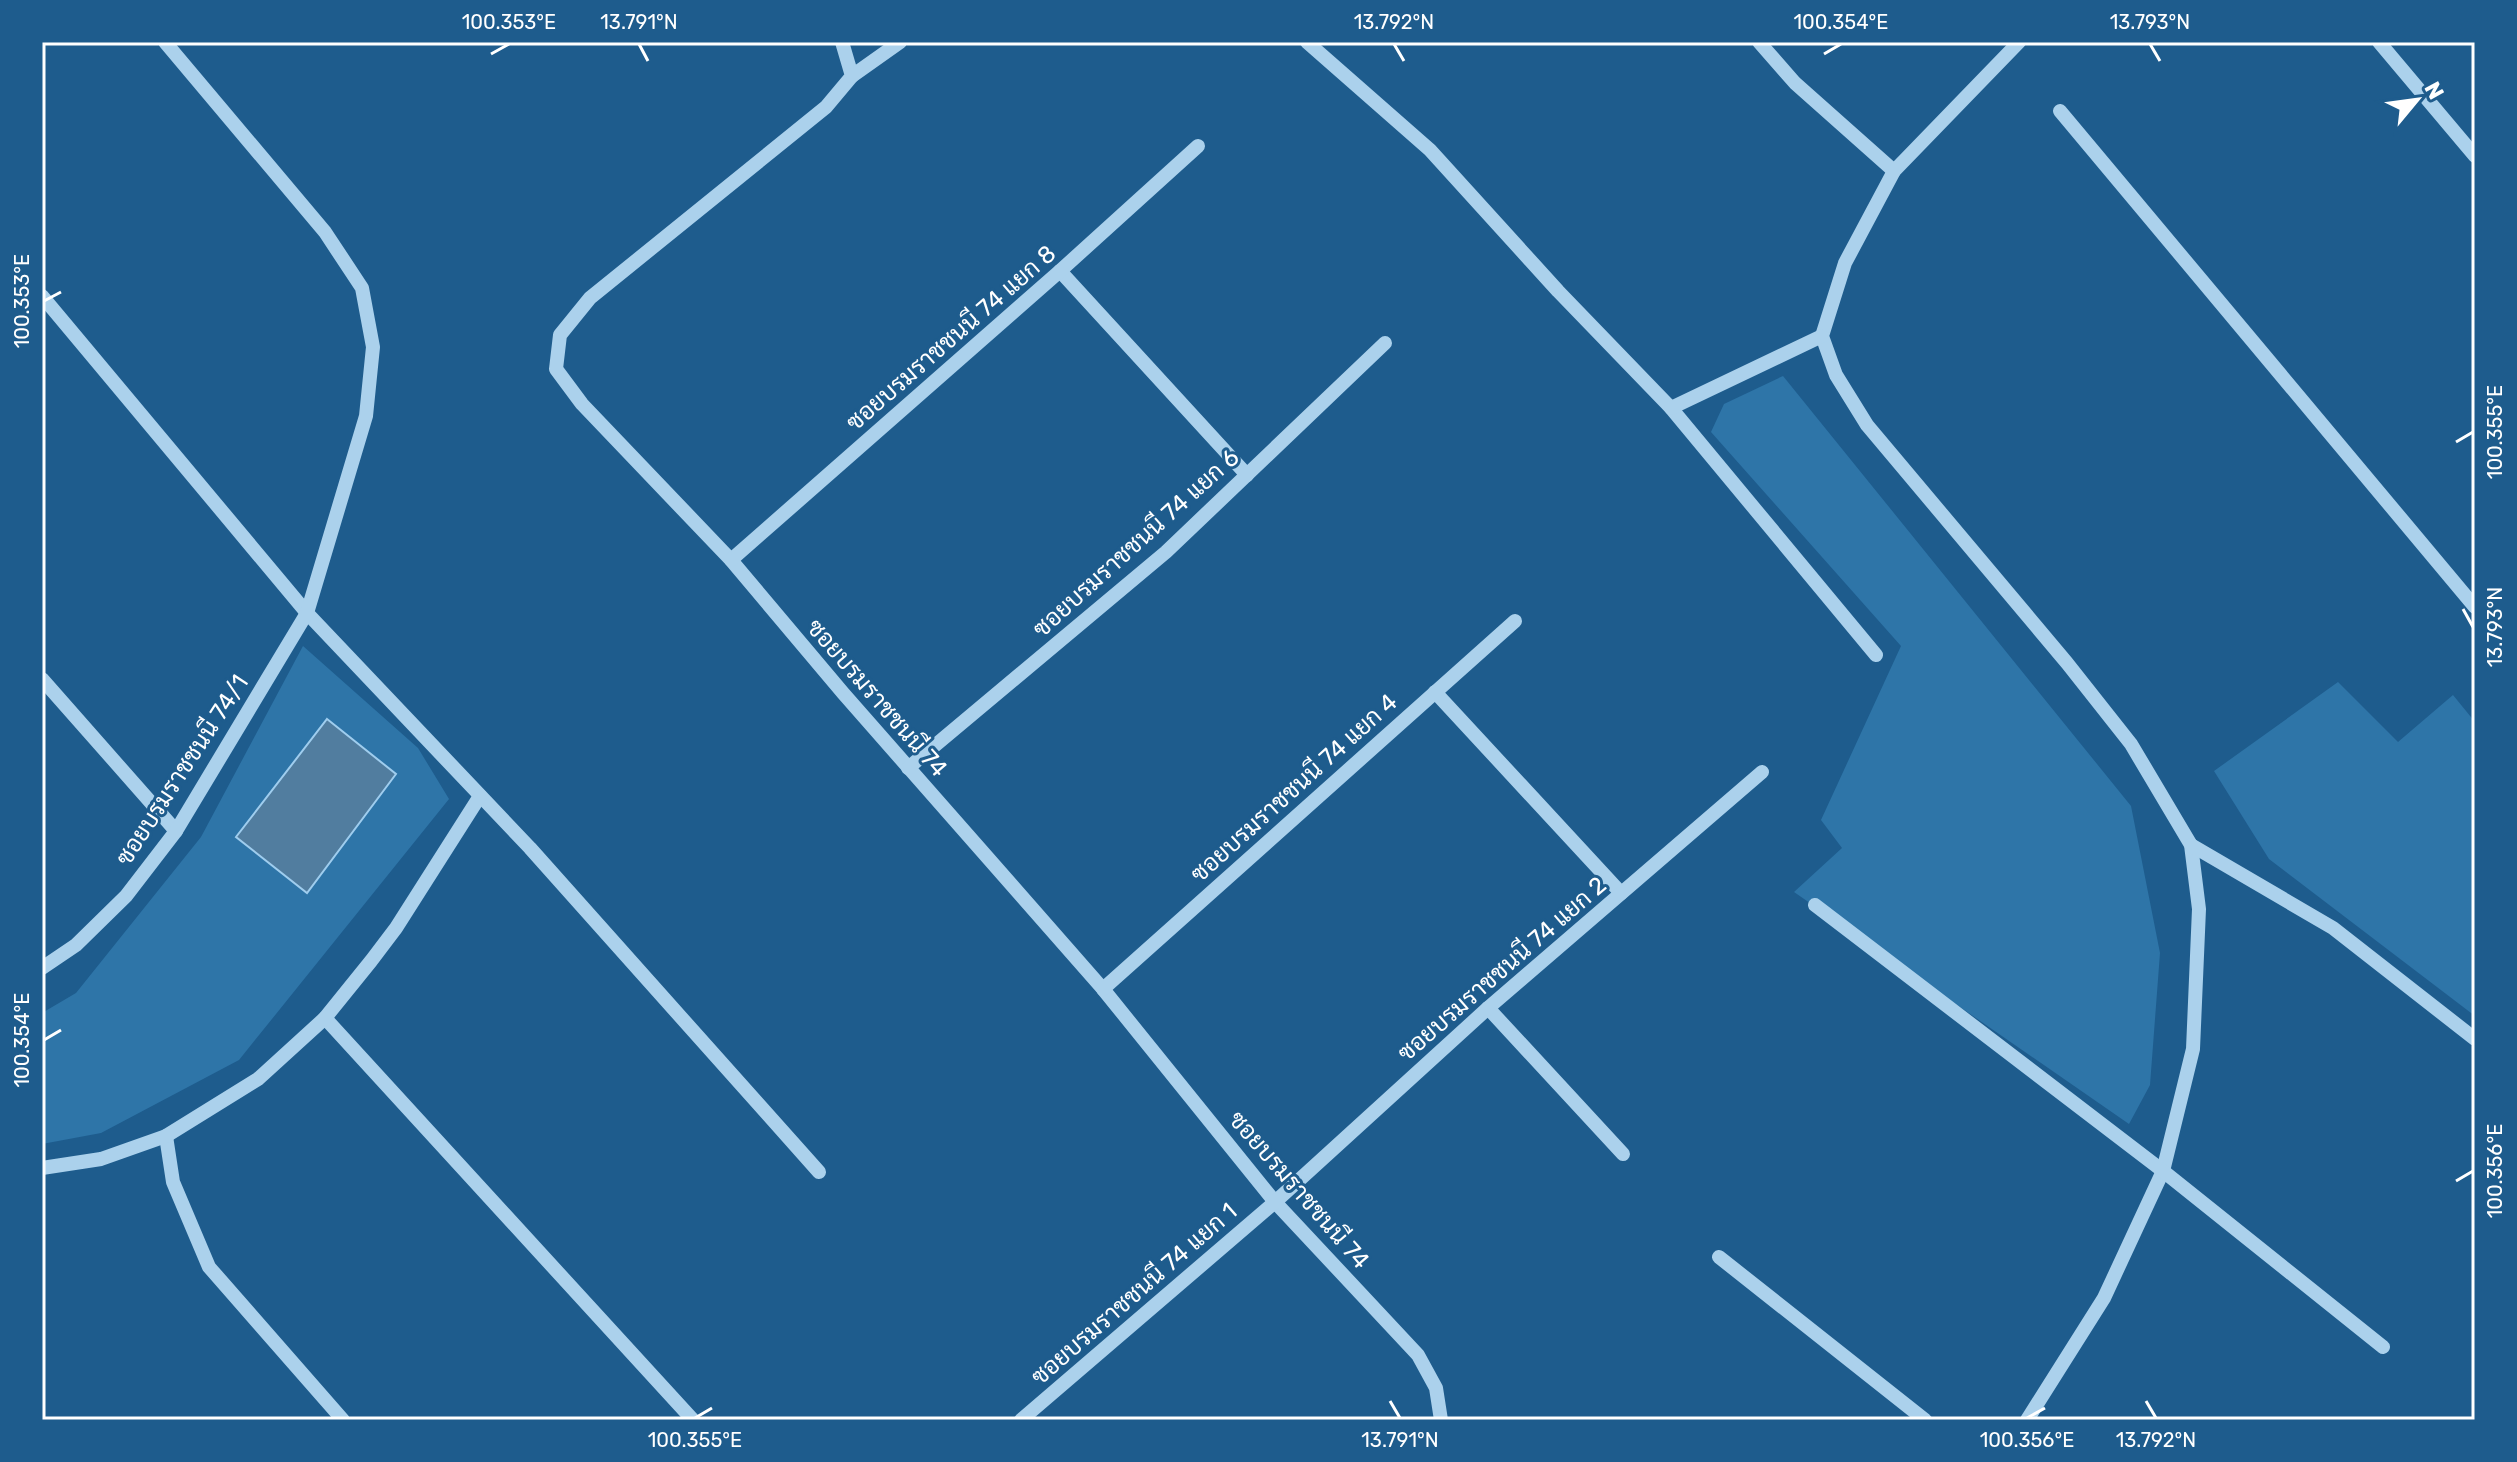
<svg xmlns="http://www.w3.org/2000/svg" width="2517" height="1462" font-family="Rubik,Sarabun,sans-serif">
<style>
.green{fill:#2e75a8}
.water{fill:#517d9f;stroke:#9fcdee;stroke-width:2}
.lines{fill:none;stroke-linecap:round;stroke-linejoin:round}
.minor{stroke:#abd1ec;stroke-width:14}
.ticks{fill:none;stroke:#fff;stroke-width:3}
.labels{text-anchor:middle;stroke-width:6;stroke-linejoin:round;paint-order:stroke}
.street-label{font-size:24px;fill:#fff;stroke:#1e5c8d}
.neatline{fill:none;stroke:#fff;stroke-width:3}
.ticks-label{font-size:20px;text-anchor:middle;fill:#fff}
</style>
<rect width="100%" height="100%" fill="#1e5c8d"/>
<g class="green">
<path d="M 1783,376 L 2131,806 L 2160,953 L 2150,1085 L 2129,1124 L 1794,892 L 1842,848 L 1821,820 L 1901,646 L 1711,432 L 1724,404 Z"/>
<path d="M 303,646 L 418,748 L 449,799 L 239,1060 L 101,1133 L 42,1144 L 42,1013 L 76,993 L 201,837 Z"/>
<path d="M 2338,682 L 2398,742 L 2453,695 L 2475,722 L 2475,1016 L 2269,859 L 2214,771 Z"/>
</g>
<path class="water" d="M 327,719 L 396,774 L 307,893 L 236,837 Z"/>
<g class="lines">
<g class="minor">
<path d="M 842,42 L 852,76 L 826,107 L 590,298 L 560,335 L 556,369 L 582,404 L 731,560 L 843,693 L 1103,989 L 1275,1202 L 1418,1355 L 1436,1388 L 1441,1420"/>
<path d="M 1307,42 L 1430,150 L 1558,291 L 1671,408 L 1876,655"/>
<path d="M 1759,42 L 1795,83 L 1894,171"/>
<path d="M 2019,42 L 1894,171 L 1845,263 L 1822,336 L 1836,375 L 1867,425 L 2067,663 L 2131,744 L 2191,845 L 2199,909 L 2193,1049 L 2163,1171 L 2104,1298 L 2027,1420"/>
<path d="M 2379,42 L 2475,156"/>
<path d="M 852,76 L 900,42"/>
<path d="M 2060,111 L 2475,607"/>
<path d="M 1060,271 L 1247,475"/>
<path d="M 42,296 L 307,613 L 530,848 L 819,1172"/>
<path d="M 1671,408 L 1822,336"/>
<path d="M 731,560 L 1060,271 L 1198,146"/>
<path d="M 42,679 L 176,831"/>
<path d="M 1435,692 L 1621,893"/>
<path d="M 908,768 L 1166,552 L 1385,343"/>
<path d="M 2191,845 L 2333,928 L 2475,1039"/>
<path d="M 1815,905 L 2163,1171 L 2383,1347"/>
<path d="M 42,968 L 76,945 L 126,896 L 176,831 L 307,613 L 366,416 L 373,347 L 362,288 L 325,232 L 165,42"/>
<path d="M 1103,989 L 1515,621"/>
<path d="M 1488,1008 L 1623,1154"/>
<path d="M 325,1018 L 693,1420"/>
<path d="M 166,1136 L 173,1182 L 209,1267 L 343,1420"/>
<path d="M 42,1168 L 101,1159 L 166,1136 L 258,1079 L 325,1018 L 371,961 L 396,928 L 480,796"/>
<path d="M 1719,1257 L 1925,1420"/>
<path d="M 1021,1420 L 1275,1202 L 1488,1008 L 1762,772"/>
</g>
</g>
<path class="ticks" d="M 639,44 L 648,61M 1394,44 L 1404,61M 2150,44 L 2160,61M 491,54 L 509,44M 1824,54 L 1841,44M 44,301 L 61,292M 2456,442 L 2473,432M 2463,609 L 2473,627M 44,1040 L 61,1030M 2456,1181 L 2473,1171M 1390,1401 L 1400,1418M 2146,1401 L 2156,1418M 695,1418 L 712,1408M 2027,1418 L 2045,1408"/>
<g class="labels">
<g class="street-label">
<text transform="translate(951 338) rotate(-41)" y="8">ซอยบรมราชชนนี 74 แยก 8</text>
<text transform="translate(1136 543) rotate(-42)" y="8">ซอยบรมราชชนนี 74 แยก 6</text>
<text transform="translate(877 698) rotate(49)" y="8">ซอยบรมราชชนนี 74</text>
<text transform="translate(182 770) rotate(-57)" y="8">ซอยบรมราชชนนี 74/1</text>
<text transform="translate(1294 788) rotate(-42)" y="8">ซอยบรมราชชนนี 74 แยก 4</text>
<text transform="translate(1502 969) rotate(-41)" y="8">ซอยบรมราชชนนี 74 แยก 2</text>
<text transform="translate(1299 1190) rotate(49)" y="8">ซอยบรมราชชนนี 74</text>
<text transform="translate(1134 1294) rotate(-41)" y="8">ซอยบรมราชชนนี 74 แยก 1</text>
</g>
</g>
<rect width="2517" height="1462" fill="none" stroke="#1e5c8d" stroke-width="88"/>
<g transform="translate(2417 100) rotate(61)" stroke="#1e5c8d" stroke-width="6" paint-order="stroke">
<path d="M0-6L14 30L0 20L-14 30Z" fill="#ffffff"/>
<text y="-12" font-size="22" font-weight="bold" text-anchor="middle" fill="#ffffff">N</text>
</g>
<rect x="44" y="44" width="2429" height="1374" class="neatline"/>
<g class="ticks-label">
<text x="509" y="29">100.353°E</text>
<text x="639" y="29">13.791°N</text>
<text x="1394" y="29">13.792°N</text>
<text x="1841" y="29">100.354°E</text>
<text x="2150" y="29">13.793°N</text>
<text transform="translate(22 301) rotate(-90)" y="7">100.353°E</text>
<text transform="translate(2495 432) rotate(-90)" y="7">100.355°E</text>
<text transform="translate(2495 627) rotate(-90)" y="7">13.793°N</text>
<text transform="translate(22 1040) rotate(-90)" y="7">100.354°E</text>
<text transform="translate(2495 1171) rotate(-90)" y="7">100.356°E</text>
<text x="695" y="1447">100.355°E</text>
<text x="1400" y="1447">13.791°N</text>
<text x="2027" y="1447">100.356°E</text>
<text x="2156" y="1447">13.792°N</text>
</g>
</svg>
